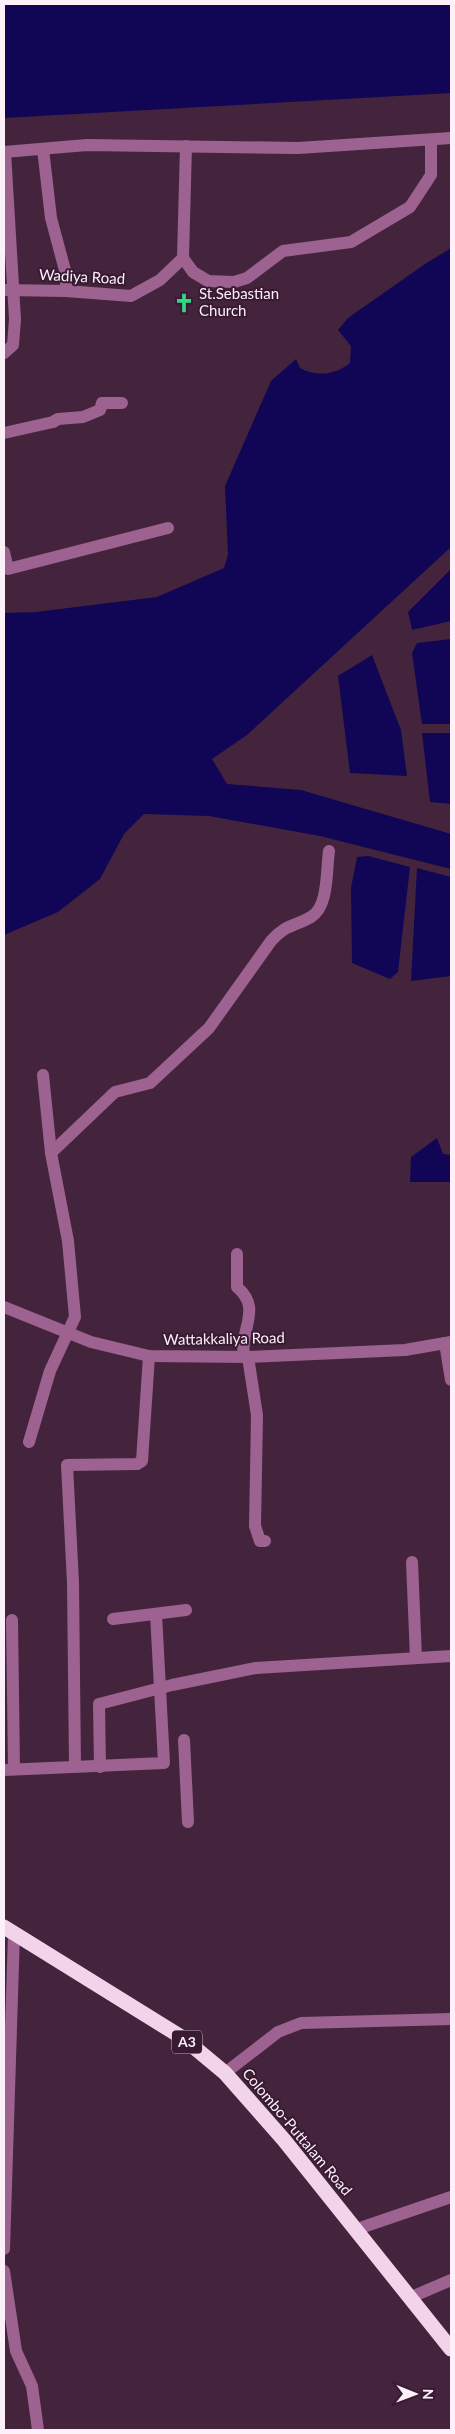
<svg xmlns="http://www.w3.org/2000/svg" width="455" height="2434" font-family="Lato,sans-serif">
<style>
.water{fill:#110655}
.lines{fill:none;stroke-linecap:round;stroke-linejoin:round}
.minor{stroke:#9d6290;stroke-width:12}
.highway{stroke:#f2d4ea;stroke-width:15}
.labels{text-anchor:middle;stroke-width:4;stroke-linejoin:round;paint-order:stroke}
.shield{fill:#381b32;stroke:#c1b0bd;stroke-width:1}
.shield-label{font-size:14px;font-weight:bold;fill:#fcf0f9}
.street-label{font-size:15px;fill:#fcf0f9;stroke:#381b32}
.poi-label{font-size:15px;fill:#fcf0f9;stroke:#381b32;text-anchor:start}
</style>
<rect width="100%" height="100%" fill="#43243c"/>
<g class="water">
<path d="M 4,4 L 451,4 L 451,93 L 4,118 Z"/>
<path d="M 451,248 L 451,547 L 247,735 L 212,759 L 227,784 L 301,790 L 451,834 L 451,869 L 320,836 L 209,816 L 144,814 L 124,834 L 100,879 L 58,912 L 4,935 L 4,613 L 36,612 L 157,597 L 224,568 L 228,555 L 225,486 L 271,381 L 296,359 L 300,368 C 317,377 335,375 350,363 L 351,346 L 338,330 L 348,318 L 425,264 Z"/>
<path d="M 451,569 L 451,621 L 412,630 L 408,612 Z"/>
<path d="M 451,639 L 451,724 L 422,724 L 412,653 L 417,643 Z"/>
<path d="M 372,655 L 401,730 L 407,776 L 350,773 L 338,676 Z"/>
<path d="M 422,733 L 451,733 L 451,804 L 430,802 Z"/>
<path d="M 368,856 L 410,867 L 398,972 L 390,979 L 352,963 L 351,888 L 357,857 Z"/>
<path d="M 417,868 L 451,877 L 451,976 L 411,981 Z"/>
<path d="M 437,1138 L 443,1154 L 451,1155 L 451,1182 L 410,1182 L 411,1157 Z"/>
</g>
<g class="lines">
<g class="minor">
<path d="M 43,149 L 51,218 L 66,274 L 66,291"/>
<path d="M 4,152 L 87,145 L 298,148 L 451,138"/>
<path d="M 183,258 L 193,272 L 208,281 L 234,282 L 247,278 L 283,251 L 351,242 L 410,207 L 431,175 L 431,140"/>
<path d="M 4,290 L 66,291 L 131,296 L 160,280 L 183,258 L 186,146"/>
<path d="M 4,353 L 13,345 L 15,319 L 5,152"/>
<path d="M 4,433 L 53,422 L 58,419 L 83,417 L 100,410 L 102,403 L 122,403"/>
<path d="M 4,552 L 8,569 L 168,528"/>
<path d="M 51,1153 L 115,1092 L 150,1083 L 209,1028 L 271,941 C 286,924 294,927 311,917 C 329,906 326,871 329,851"/>
<path d="M 237,1254 L 237,1287 C 263,1309 239,1329 244,1357"/>
<path d="M 4,1307 L 91,1342 L 149,1356 L 248,1357 L 405,1350 L 451,1342"/>
<path d="M 445,1343 L 451,1380"/>
<path d="M 248,1357 L 257,1415 L 255,1526 L 260,1541 L 265,1541"/>
<path d="M 29,1442 L 50,1371 L 75,1317 L 68,1241 L 51,1153 L 43,1075"/>
<path d="M 412,1562 L 416,1658"/>
<path d="M 113,1619 L 186,1610"/>
<path d="M 12,1620 L 14,1769"/>
<path d="M 184,1740 L 188,1822"/>
<path d="M 75,1766 L 73,1583 L 67,1465 L 137,1464 L 142,1461 L 149,1356"/>
<path d="M 100,1767 L 99,1704 L 172,1685 L 256,1668 L 451,1656"/>
<path d="M 4,1770 L 164,1763 L 156,1614"/>
<path d="M 225,2073 L 278,2032 L 301,2023 L 451,2019"/>
<path d="M 357,2232 L 363,2227 L 451,2197"/>
<path d="M 4,2249 L 14,1933"/>
<path d="M 4,2271 L 16,2351 L 32,2386 L 38,2430"/>
<path d="M 409,2298 L 451,2280"/>
</g>
<path class="highway" d="M 4,1927 L 183,2038 L 225,2073 L 284,2140 L 451,2349"/>
</g>
<defs>
<symbol id="church-bare" viewBox="-9 -9 18 18"><path d="M-1.2-6h2.4v3.5h3.3v2.4h-3.3V6h-2.4V-.1h-3.3v-2.4h3.3Z" fill="#2fd883" stroke="#381b32" stroke-width="2.5" paint-order="stroke"/></symbol>
</defs>
<g fill-rule="evenodd">
<use href="#church-bare" x="170" y="289" width="28" height="28"/>
</g>
<g class="labels">
<rect class="shield" x="172" y="2030.5" width="30" height="23" rx="4"/>
<g class="shield-label">
<text x="187" y="2047">A3</text>
</g>
<g class="street-label">
<text transform="translate(82 277) rotate(3)" y="5">Wadiya Road</text>
<text transform="translate(224 1339) rotate(-1)" y="5">Wattakkaliya Road</text>
<text transform="translate(297 2132) rotate(50)" y="5">Colombo-Puttalam Road</text>
</g>
<g class="poi-label">
<text x="199" y="299">St.Sebastian<tspan x="199" dy="17">Church</tspan></text>
</g>
</g>
<rect width="455" height="2434" fill="none" stroke="#fcf0f9" stroke-width="10"/>
<g transform="translate(415 2394) rotate(91)" stroke="#381b32" stroke-width="4" paint-order="stroke">
<path d="M0-4L9 19L0 12L-9 19Z" fill="#fcf0f9"/>
<text y="-8" font-size="14" font-weight="bold" text-anchor="middle" fill="#fcf0f9">N</text>
</g>
</svg>
